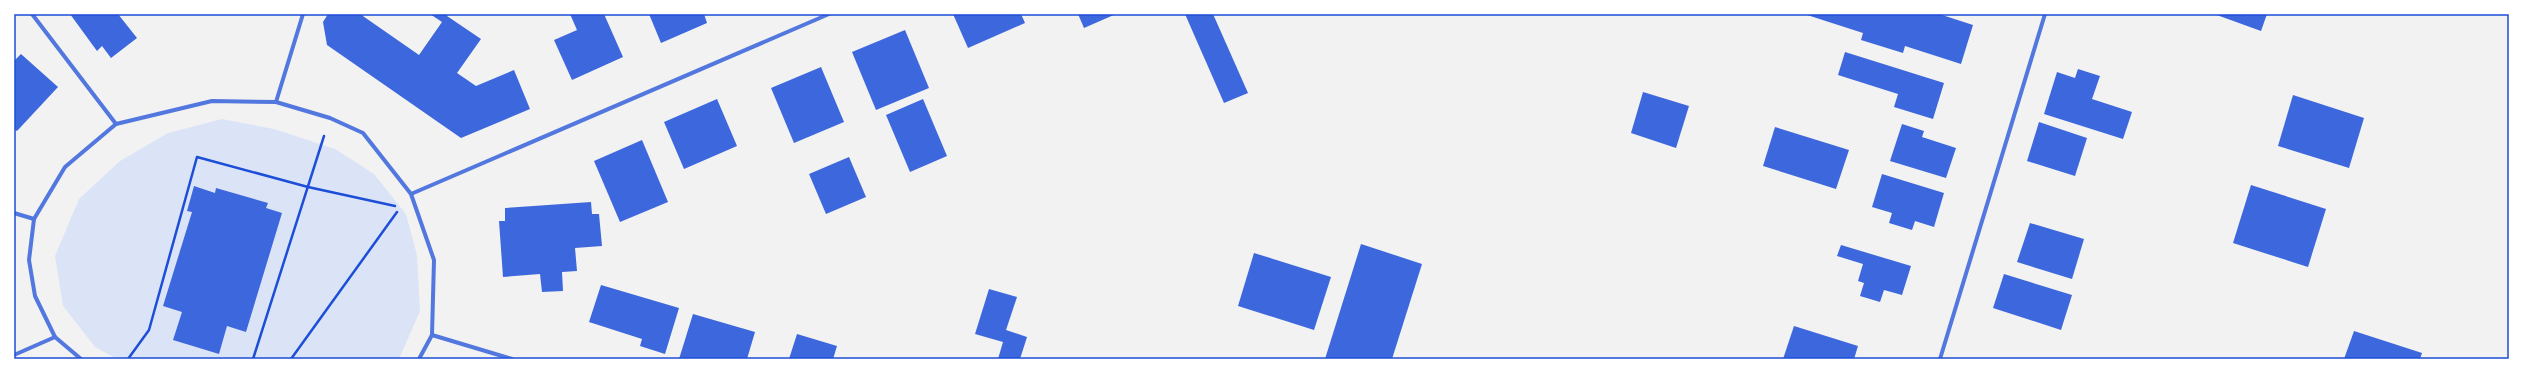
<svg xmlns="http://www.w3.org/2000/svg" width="2523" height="373" font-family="'Roboto Condensed',sans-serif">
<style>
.green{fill:#dbe4f7}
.building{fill:#3d67dc}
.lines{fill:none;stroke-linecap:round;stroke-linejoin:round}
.path{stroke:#1d4ed8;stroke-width:2.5}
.minor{stroke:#5277de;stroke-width:4}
.neatline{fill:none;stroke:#1d4ed8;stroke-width:1.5}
</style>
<rect width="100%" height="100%" fill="#f2f2f2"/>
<path class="green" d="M 222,119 L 274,129 L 335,149 L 374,174 L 406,214 L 417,255 L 420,311 L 399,359 L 117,359 L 95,347 L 63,306 L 55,256 L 79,199 L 120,161 L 168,133 Z"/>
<g class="building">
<path d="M 70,14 L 118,14 L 137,38 L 111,58 L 102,46 L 97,51 Z"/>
<path d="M 328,14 L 360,14 L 419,55 L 442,22 L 430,14 L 448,14 L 447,16 L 481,39 L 457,73 L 476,86 L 514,70 L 530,109 L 461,138 L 327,45 L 323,22 Z"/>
<path d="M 570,14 L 604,14 L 623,57 L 572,80 L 554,40 L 577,30 Z"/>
<path d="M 649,14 L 704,14 L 707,23 L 661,43 Z"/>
<path d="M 953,14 L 1021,14 L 1025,23 L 968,48 Z"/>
<path d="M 1078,14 L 1116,14 L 1084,28 Z"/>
<path d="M 1185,14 L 1213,14 L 1248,93 L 1224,103 Z"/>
<path d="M 1804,14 L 1939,14 L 1973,25 L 1961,64 L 1905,46 L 1903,53 L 1861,40 L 1863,33 Z"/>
<path d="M 2214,14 L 2267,14 L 2261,31 Z"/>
<path d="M 905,30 L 929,88 L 876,110 L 852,52 Z"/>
<path d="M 1845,52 L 1944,83 L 1933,119 L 1894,107 L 1898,94 L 1838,75 Z"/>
<path d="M 21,54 L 58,87 L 17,131 L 14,129 L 14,61 Z"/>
<path d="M 821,67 L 844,122 L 794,143 L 771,88 Z"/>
<path d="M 2078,69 L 2100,76 L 2092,99 L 2132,112 L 2123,139 L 2044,114 L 2057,72 L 2075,78 Z"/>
<path d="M 1643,92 L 1689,106 L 1676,148 L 1631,133 Z"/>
<path d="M 2293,95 L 2364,118 L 2349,168 L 2278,146 Z"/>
<path d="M 717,99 L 737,146 L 684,169 L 664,122 Z"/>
<path d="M 923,99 L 947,156 L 910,172 L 886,115 Z"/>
<path d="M 2039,122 L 2087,138 L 2075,176 L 2027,161 Z"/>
<path d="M 1902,124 L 1924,131 L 1922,137 L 1956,148 L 1946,178 L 1890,161 Z"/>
<path d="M 1775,127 L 1849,150 L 1836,189 L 1763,166 Z"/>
<path d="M 642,140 L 668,202 L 620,222 L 594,161 Z"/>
<path d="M 849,157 L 866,197 L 826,214 L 809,174 Z"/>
<path d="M 1882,174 L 1944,193 L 1934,227 L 1915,221 L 1912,230 L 1889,223 L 1892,213 L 1872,207 Z"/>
<path d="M 2251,185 L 2326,209 L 2308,267 L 2233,243 Z"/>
<path d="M 194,186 L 215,193 L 216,188 L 268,203 L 266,208 L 282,213 L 246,332 L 227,326 L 219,354 L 173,340 L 182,312 L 163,306 L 192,212 L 187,211 Z"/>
<path d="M 591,202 L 592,214 L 599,214 L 602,246 L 575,248 L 577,271 L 562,272 L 563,291 L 542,292 L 540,274 L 503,277 L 499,221 L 505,221 L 505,208 Z"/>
<path d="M 2030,223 L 2084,239 L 2072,279 L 2017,262 Z"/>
<path d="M 1361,244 L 1422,264 L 1392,359 L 1325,359 Z"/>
<path d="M 1841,245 L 1911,266 L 1902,295 L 1884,290 L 1880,302 L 1860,296 L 1864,283 L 1858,281 L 1863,264 L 1837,256 Z"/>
<path d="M 1254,253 L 1331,277 L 1314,330 L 1238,306 Z"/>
<path d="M 2004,274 L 2072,295 L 2061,330 L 1993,308 Z"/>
<path d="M 601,285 L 679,308 L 665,354 L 640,346 L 642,339 L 589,322 Z"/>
<path d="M 989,289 L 1017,297 L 1006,330 L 1027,337 L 1020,359 L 998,359 L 1003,342 L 975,334 Z"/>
<path d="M 693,314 L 755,332 L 747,359 L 679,359 Z"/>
<path d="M 1794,326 L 1858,346 L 1854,359 L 1783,359 Z"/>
<path d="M 2354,331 L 2422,353 L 2420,359 L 2344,359 Z"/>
<path d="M 797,334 L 837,346 L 833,359 L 789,359 Z"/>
</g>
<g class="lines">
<g class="path">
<path d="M 128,359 L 149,330 L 197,157 L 308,187 L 395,206"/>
<path d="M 253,359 L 324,136"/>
<path d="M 291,359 L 397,212"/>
</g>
<g class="minor">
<path d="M 32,14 L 116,124"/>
<path d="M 276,102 L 303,14"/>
<path d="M 411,194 L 829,14"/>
<path d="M 14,213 L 34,219"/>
<path d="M 432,335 L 512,359"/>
<path d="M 14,355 L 55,337"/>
<path d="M 81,359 L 55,337 L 35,296 L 29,260 L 34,219 L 65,167 L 116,124 L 212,101 L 276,102 L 330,118 L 363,133 L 411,194 L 434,260 L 432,335 L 419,359"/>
<path d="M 1940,359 L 2045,14"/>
</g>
</g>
<rect width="2523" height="373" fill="none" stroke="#ffffff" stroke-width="30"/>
<rect x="15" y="15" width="2493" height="343" class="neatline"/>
</svg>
